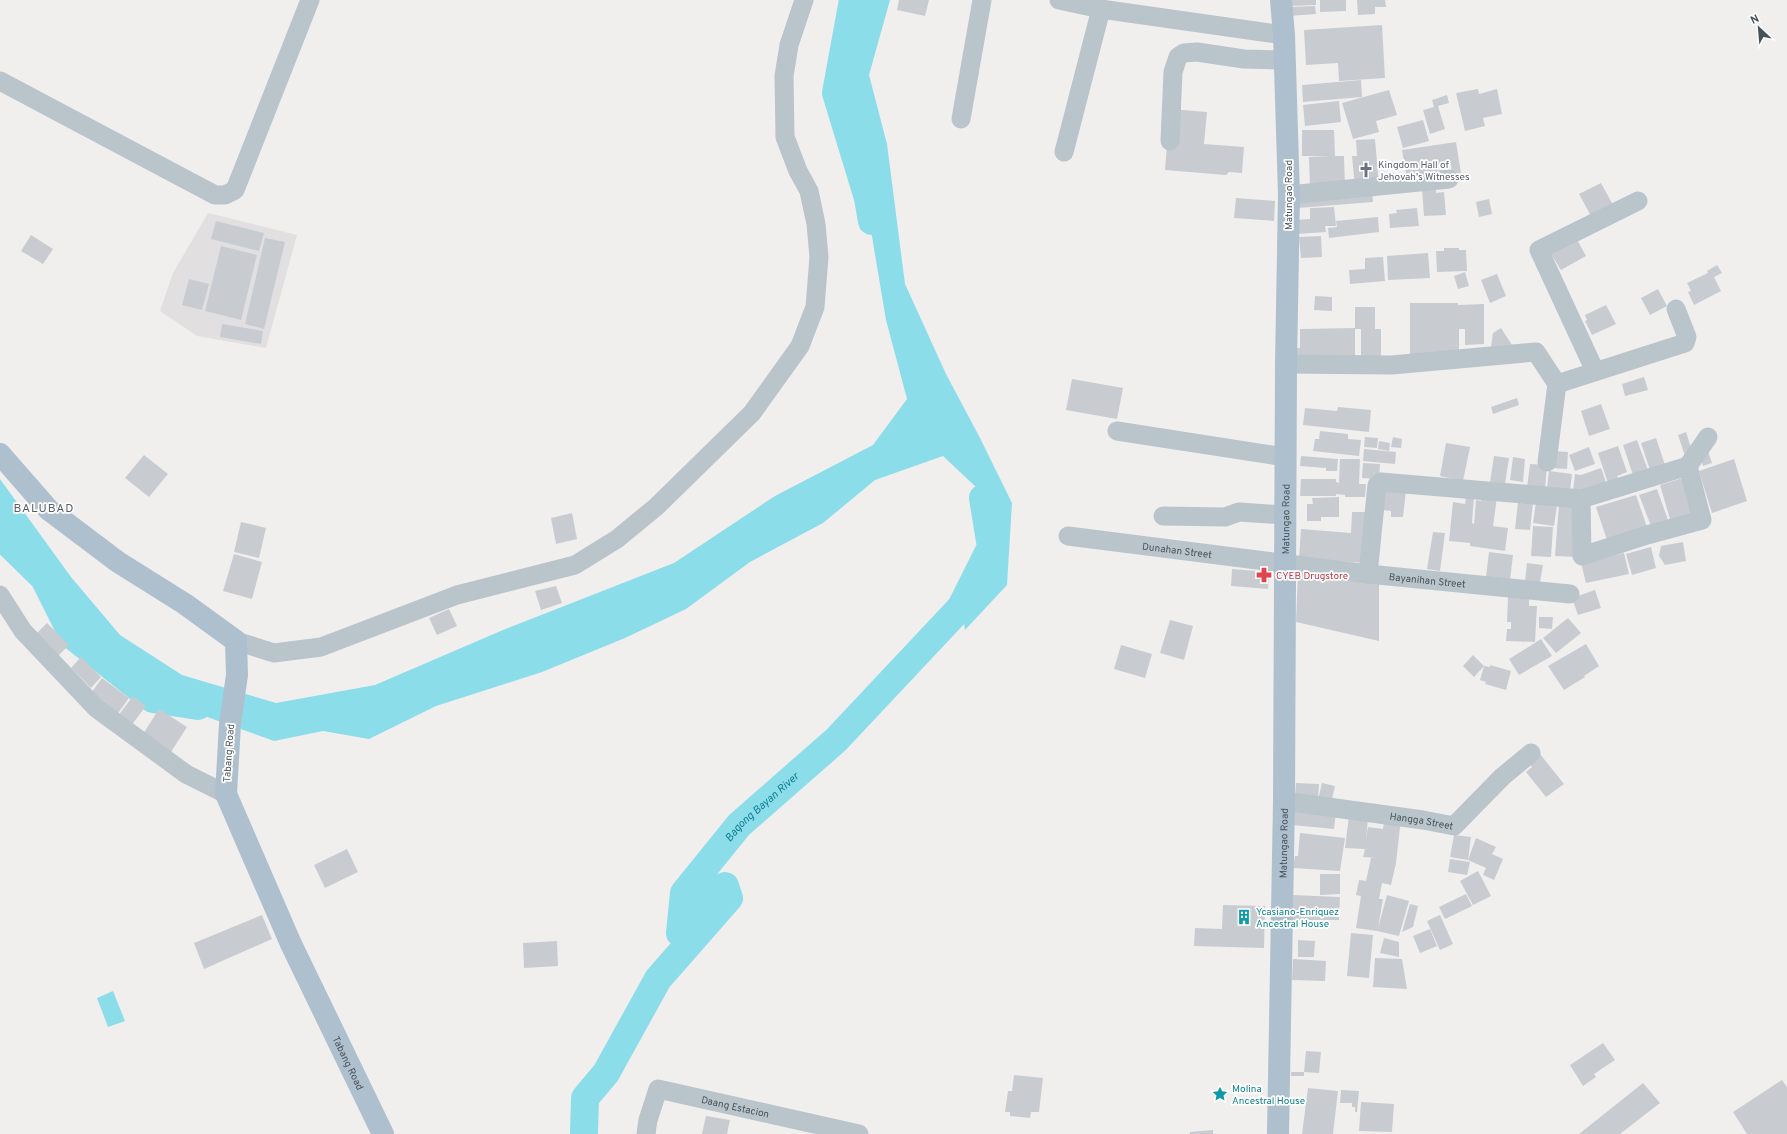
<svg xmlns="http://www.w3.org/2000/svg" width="1787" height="1134" font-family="Overpass,sans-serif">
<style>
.education{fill:#e2dfe0}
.water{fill:#8bddea}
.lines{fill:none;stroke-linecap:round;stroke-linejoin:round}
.river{stroke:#8bddea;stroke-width:28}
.building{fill:#c8ccd1}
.minor{stroke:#bac4cb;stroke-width:19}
.major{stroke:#aec0cd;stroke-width:22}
.labels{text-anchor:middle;stroke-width:3.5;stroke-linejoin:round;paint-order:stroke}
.worship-label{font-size:10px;fill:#5b616d;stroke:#fff;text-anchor:start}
.street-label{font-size:10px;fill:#47535b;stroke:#fff}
.health-label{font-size:10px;fill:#be3a42;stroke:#fff;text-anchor:start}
.culture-label{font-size:10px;fill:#0d838f;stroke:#fff;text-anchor:start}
.water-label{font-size:11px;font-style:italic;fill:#0f7e90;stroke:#fff}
.quarter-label{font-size:12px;letter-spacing:1px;fill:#5b5f63;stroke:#fff}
</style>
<rect width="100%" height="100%" fill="#f1eeee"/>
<path class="education" d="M 208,213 L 297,235 L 266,348 L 197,336 L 160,311 L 173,273 Z"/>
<g class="water">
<path d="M 860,0 L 890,0 L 869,75 L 887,144 L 905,284 L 946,374 L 980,438 L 1012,503 L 1007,585 L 965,630 L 960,599 L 989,537 L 978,489 L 943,456 L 875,480 L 823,523 L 750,562 L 686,609 L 625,638 L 542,672 L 436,706 L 369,739 L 323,731 L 274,741 L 124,687 L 50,607 L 0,527 L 0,479 L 71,577 L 120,635 L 182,675 L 276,703 L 375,685 L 503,630 L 674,563 L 775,496 L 873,445 L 907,399 L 886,320 L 861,171 L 836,64 Z"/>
<path d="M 113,991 L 125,1021 L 108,1027 L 97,998 Z"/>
</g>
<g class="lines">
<g class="river">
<path d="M 853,0 L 836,93 L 868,198 L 872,221"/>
<path d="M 0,535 L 44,578 L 73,636 L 153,699 L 198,706"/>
<path id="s1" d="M 584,1134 L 585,1098 L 606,1073 L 658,979 L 729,898 L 725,886 L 680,933 L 684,893 L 739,825 L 836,740 L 961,607 L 991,547 L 983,498"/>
</g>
</g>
<g class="building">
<path d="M 899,0 L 929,0 L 925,16 L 897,10 Z"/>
<path d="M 1289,0 L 1316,0 L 1316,5 L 1289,6 Z"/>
<path d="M 1320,0 L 1346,0 L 1346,11 L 1320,12 Z"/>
<path d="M 1357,0 L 1385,0 L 1386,7 L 1375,7 L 1375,14 L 1358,15 Z"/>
<path d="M 1315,6 L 1316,14 L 1289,16 L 1289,7 Z"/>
<path d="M 1382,25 L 1385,78 L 1339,81 L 1338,63 L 1306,65 L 1304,30 Z"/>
<path d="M 1361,80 L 1362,97 L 1303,102 L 1302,85 Z"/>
<path d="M 1478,89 L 1479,94 L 1497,89 L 1502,114 L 1483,118 L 1485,126 L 1465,131 L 1456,93 Z"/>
<path d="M 1389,90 L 1397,115 L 1376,121 L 1379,132 L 1353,139 L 1342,103 Z"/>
<path d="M 1447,95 L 1449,103 L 1438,106 L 1445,129 L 1430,134 L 1423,110 L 1434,107 L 1432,100 Z"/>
<path d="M 1339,101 L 1341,122 L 1305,126 L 1303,105 Z"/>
<path d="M 1170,109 L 1207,112 L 1204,144 L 1244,147 L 1242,173 L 1229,172 L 1226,175 L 1165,170 Z"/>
<path d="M 1423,120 L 1429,141 L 1403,148 L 1397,127 Z"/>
<path d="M 1302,130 L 1334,130 L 1335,156 L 1344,156 L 1345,188 L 1310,189 L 1309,157 L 1330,156 L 1302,156 Z"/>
<path d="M 1375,139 L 1379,185 L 1355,187 L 1352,156 L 1357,156 L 1356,140 Z"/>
<path d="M 1456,142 L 1461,173 L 1452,174 L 1451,164 L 1437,167 L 1438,175 L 1407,180 L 1402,150 Z"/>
<path d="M 1601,183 L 1613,205 L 1591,216 L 1579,194 Z"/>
<path d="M 1436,188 L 1436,193 L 1444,192 L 1446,215 L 1424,216 L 1422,189 Z"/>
<path d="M 1372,190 L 1373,202 L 1298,208 L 1297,197 Z"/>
<path d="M 1236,198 L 1275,201 L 1274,221 L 1234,218 Z"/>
<path d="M 1489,199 L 1492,214 L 1479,217 L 1476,202 Z"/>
<path d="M 1334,207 L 1336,226 L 1325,226 L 1326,232 L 1297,234 L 1296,220 L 1310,219 L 1310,208 Z"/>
<path d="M 1417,208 L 1419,226 L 1390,228 L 1389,214 L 1397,213 L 1396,210 Z"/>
<path d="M 1378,217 L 1379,232 L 1329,238 L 1328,228 L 1337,227 L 1336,221 Z"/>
<path d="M 216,221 L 264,233 L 259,251 L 211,239 Z"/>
<path d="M 31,235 L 53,249 L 43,264 L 21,251 Z"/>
<path d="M 1321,236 L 1322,257 L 1301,258 L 1299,237 Z"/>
<path d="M 1575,236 L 1586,256 L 1561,270 L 1548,249 Z"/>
<path d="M 265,238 L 285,242 L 264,329 L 245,324 Z"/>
<path d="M 221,246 L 257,255 L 241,320 L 205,311 Z"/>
<path d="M 1444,248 L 1459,248 L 1459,250 L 1466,250 L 1467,271 L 1437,272 L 1436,251 L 1444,251 Z"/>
<path d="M 1428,253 L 1430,278 L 1388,280 L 1387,256 Z"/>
<path d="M 1383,257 L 1385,281 L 1350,284 L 1349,270 L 1365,269 L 1365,258 Z"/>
<path d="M 1717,265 L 1722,273 L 1714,277 L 1721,291 L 1694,305 L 1688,292 L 1691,291 L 1687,283 L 1708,273 L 1707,271 Z"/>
<path d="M 1465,272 L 1469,286 L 1458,289 L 1454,276 Z"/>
<path d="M 1497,274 L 1506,296 L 1490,303 L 1481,280 Z"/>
<path d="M 189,279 L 209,284 L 202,310 L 182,305 Z"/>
<path d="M 1658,289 L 1667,306 L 1650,315 L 1641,298 Z"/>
<path d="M 1315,296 L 1332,297 L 1332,311 L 1314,310 Z"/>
<path d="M 1410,303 L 1458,303 L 1458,305 L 1484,304 L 1484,344 L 1465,345 L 1465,329 L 1459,329 L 1459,357 L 1410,358 Z"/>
<path d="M 1606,305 L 1616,324 L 1592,335 L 1585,321 L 1587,320 L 1585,315 Z"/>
<path d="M 1355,307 L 1375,307 L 1375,329 L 1381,329 L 1381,359 L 1361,359 L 1361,329 L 1355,329 Z"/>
<path d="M 222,324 L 263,331 L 261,344 L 220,337 Z"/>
<path d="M 1355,328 L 1355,361 L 1296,362 L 1296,348 L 1300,348 L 1300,329 Z"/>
<path d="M 1501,328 L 1512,345 L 1491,347 L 1493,333 Z"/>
<path d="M 1644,377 L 1648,390 L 1625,396 L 1622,384 Z"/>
<path d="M 1072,379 L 1123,388 L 1117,419 L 1066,410 Z"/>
<path d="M 1517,398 L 1519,405 L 1493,414 L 1491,407 Z"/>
<path d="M 1601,404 L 1610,429 L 1589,436 L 1581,411 Z"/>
<path d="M 1338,407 L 1371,410 L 1369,432 L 1303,425 L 1305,408 L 1337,411 Z"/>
<path d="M 1320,431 L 1348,434 L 1348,439 L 1361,440 L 1359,456 L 1313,451 L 1315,439 L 1319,439 Z"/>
<path d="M 1686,432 L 1693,454 L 1685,456 L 1678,435 Z"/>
<path d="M 1365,437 L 1378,438 L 1377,448 L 1364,447 Z"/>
<path d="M 1393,437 L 1402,439 L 1401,448 L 1391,447 Z"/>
<path d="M 1656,438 L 1665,465 L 1650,470 L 1641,443 Z"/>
<path d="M 1637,440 L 1649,473 L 1634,478 L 1623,445 Z"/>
<path d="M 1379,441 L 1390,443 L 1389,451 L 1378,449 Z"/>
<path d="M 1446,443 L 1470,447 L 1463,481 L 1440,476 Z"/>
<path d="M 1618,446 L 1627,472 L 1617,476 L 1619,480 L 1608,483 L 1598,453 Z"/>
<path d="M 1589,447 L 1595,464 L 1575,471 L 1569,455 Z"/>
<path d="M 1364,449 L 1396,452 L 1395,464 L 1363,461 Z"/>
<path d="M 1551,451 L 1568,452 L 1567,469 L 1550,468 Z"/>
<path d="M 1708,451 L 1712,463 L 1703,466 L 1699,454 Z"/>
<path d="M 144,455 L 168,474 L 149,497 L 125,478 Z"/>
<path d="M 1301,456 L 1338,459 L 1337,471 L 1326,471 L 1326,468 L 1300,466 Z"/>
<path d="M 1494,456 L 1509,458 L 1505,484 L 1490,482 Z"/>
<path d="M 1513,457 L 1525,459 L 1523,482 L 1510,480 Z"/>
<path d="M 1340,459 L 1360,459 L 1359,484 L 1366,484 L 1365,497 L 1345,497 L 1345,495 L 1336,494 L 1336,496 L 1300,496 L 1301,479 L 1336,479 L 1336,482 L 1339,483 Z"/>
<path d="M 1734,459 L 1747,501 L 1712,513 L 1699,471 Z"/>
<path d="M 1363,463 L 1380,464 L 1379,479 L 1362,478 Z"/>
<path d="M 1530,464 L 1547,465 L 1545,490 L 1527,488 Z"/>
<path d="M 1601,468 L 1607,485 L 1573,491 L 1575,474 L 1581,475 Z"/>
<path d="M 1549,471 L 1572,474 L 1570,491 L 1547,488 Z"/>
<path d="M 1686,477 L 1698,519 L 1672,526 L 1660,485 Z"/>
<path d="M 1385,488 L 1406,491 L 1403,517 L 1391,517 L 1391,511 L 1383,510 Z"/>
<path d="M 1657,489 L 1668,520 L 1651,526 L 1639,495 Z"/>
<path d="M 1636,495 L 1647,527 L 1607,540 L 1596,507 Z"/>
<path d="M 1466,496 L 1474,497 L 1472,523 L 1474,524 L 1476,500 L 1481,501 L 1481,496 L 1497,497 L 1493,526 L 1508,528 L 1505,551 L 1470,546 L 1470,543 L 1449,541 L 1453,502 L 1465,504 Z"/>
<path d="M 1339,497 L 1339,517 L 1321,517 L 1321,521 L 1307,521 L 1307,504 L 1313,504 L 1312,498 Z"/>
<path d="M 1518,502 L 1533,503 L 1530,530 L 1515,529 Z"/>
<path d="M 1536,502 L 1557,505 L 1554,526 L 1533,523 Z"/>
<path d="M 1559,504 L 1580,506 L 1576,557 L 1555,556 Z"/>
<path d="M 1352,512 L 1370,512 L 1368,563 L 1299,559 L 1301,529 L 1351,533 Z"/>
<path d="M 572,513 L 577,539 L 556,544 L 551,518 Z"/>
<path d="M 241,522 L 266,528 L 259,558 L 234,552 Z"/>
<path d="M 1533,526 L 1553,527 L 1551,557 L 1531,556 Z"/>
<path d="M 1433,532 L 1445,533 L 1440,571 L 1427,569 Z"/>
<path d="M 1683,542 L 1686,561 L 1665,565 L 1659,556 L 1661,546 Z"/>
<path d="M 1651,547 L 1656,568 L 1632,575 L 1626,554 Z"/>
<path d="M 1489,552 L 1513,555 L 1510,580 L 1486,577 Z"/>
<path d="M 1624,553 L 1629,574 L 1586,583 L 1581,563 Z"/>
<path d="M 234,554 L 262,562 L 252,599 L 223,591 Z"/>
<path d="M 1527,563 L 1543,565 L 1540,582 L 1525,581 Z"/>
<path d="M 1232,569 L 1269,572 L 1268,589 L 1231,586 Z"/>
<path d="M 1298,572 L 1379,579 L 1379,641 L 1296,622 Z"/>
<path d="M 556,586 L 562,603 L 541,610 L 535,591 Z"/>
<path d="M 1595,590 L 1601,608 L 1578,615 L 1572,598 Z"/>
<path d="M 1508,597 L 1529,598 L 1529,606 L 1537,606 L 1535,642 L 1506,641 L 1507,629 L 1511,629 L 1511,622 L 1507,622 Z"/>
<path d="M 449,609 L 457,626 L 437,635 L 429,618 Z"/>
<path d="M 1539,617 L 1553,617 L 1552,629 L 1539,628 Z"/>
<path d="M 1568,618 L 1581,633 L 1556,653 L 1543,638 Z"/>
<path d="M 1170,620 L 1193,626 L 1184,660 L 1160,653 Z"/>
<path d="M 47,623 L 69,645 L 55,659 L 34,636 Z"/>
<path d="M 1541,639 L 1552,656 L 1519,675 L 1509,659 Z"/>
<path d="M 1586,644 L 1599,666 L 1584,676 L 1577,666 L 1585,677 L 1564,690 L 1548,666 Z"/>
<path d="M 1121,645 L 1152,654 L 1145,678 L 1114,669 Z"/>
<path d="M 1473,655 L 1484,666 L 1490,667 L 1490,665 L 1511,671 L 1506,690 L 1485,684 L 1486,682 L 1480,680 L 1484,666 L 1474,677 L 1463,666 Z"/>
<path d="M 81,657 L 101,677 L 91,688 L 71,668 Z"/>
<path d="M 102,678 L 129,698 L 116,716 L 89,696 Z"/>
<path d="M 133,696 L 146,706 L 131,726 L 118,716 Z"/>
<path d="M 159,709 L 187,727 L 171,752 L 143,734 Z"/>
<path d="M 1540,754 L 1564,784 L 1546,797 L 1526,772 L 1532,767 L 1528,763 Z"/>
<path d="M 1296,783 L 1319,784 L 1318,799 L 1295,797 Z"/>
<path d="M 1322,783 L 1335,786 L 1330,807 L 1317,804 Z"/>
<path d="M 1294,808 L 1336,811 L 1334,829 L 1292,825 Z"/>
<path d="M 1349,816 L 1368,818 L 1366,840 L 1368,827 L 1383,829 L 1385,817 L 1401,819 L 1396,863 L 1391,885 L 1382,883 L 1379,899 L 1383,899 L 1378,928 L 1387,895 L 1409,901 L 1399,936 L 1377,931 L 1356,928 L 1361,896 L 1356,895 L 1359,880 L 1366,881 L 1371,858 L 1376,858 L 1363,857 L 1365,849 L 1345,848 Z"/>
<path d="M 1300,833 L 1345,838 L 1340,871 L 1293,868 L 1295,856 L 1298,856 Z"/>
<path d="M 1454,835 L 1471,837 L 1468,860 L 1450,857 Z"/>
<path d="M 1476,838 L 1496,847 L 1492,854 L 1503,859 L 1494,880 L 1483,875 L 1486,868 L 1468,860 Z"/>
<path d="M 347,849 L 358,872 L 325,888 L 314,865 Z"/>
<path d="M 1450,859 L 1470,862 L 1467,875 L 1448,872 Z"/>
<path d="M 1478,871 L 1491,896 L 1473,905 L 1460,881 Z"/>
<path d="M 1320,874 L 1340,874 L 1340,894 L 1320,895 Z"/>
<path d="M 1466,894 L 1472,906 L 1445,919 L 1439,907 Z"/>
<path d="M 1292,895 L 1340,897 L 1339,920 L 1292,920 Z"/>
<path d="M 1410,904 L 1418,906 L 1413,927 L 1402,932 Z"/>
<path d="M 1223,905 L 1265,906 L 1264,948 L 1194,946 L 1195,928 L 1222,929 Z"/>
<path d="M 262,915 L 272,939 L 204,969 L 194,943 Z"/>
<path d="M 1440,915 L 1453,944 L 1440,950 L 1427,921 Z"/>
<path d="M 1430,929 L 1437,946 L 1420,953 L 1413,936 Z"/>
<path d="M 1351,933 L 1373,935 L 1369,978 L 1347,976 Z"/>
<path d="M 1384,938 L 1399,942 L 1399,957 L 1380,953 Z"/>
<path d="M 1298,940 L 1315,941 L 1314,957 L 1298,957 Z"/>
<path d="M 557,941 L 558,966 L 524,968 L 523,943 Z"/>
<path d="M 1375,958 L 1402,959 L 1407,989 L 1373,987 Z"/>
<path d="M 1293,959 L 1326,961 L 1325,981 L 1292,980 Z"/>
<path d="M 1603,1043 L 1615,1060 L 1594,1074 L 1596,1077 L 1583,1086 L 1570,1065 Z"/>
<path d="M 1306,1051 L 1321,1052 L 1319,1073 L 1304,1072 Z"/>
<rect x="1291" y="1072" width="13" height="4"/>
<path d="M 1014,1075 L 1043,1078 L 1039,1112 L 1031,1112 L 1030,1118 L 1010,1116 L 1010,1112 L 1005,1112 L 1008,1091 L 1012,1091 Z"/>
<path d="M 1782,1080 L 1787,1087 L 1787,1134 L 1747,1134 L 1733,1112 Z"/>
<path d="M 1643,1083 L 1660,1103 L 1620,1134 L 1579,1134 Z"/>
<path d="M 1308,1088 L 1338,1091 L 1333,1134 L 1302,1134 Z"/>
<path d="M 1341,1090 L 1359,1091 L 1357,1112 L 1355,1112 L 1355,1107 L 1352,1107 L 1352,1103 L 1340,1103 Z"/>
<path d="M 1361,1102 L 1394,1104 L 1392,1132 L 1359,1131 Z"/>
<path d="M 706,1116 L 730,1120 L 727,1134 L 702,1134 Z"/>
<path d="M 1213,1130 L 1213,1134 L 1190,1134 L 1190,1132 Z"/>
</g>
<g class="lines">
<g class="minor">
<path d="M 1059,0 L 1101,9 L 1284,35"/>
<path d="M 0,81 L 215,195 L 225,195 L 235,190 L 310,0"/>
<path d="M 961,119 L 982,0"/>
<path d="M 1170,141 L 1173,72 L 1178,57 L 1184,53 L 1197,52 L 1244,59 L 1285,60"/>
<path d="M 1064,152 L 1101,9"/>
<path d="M 1289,195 L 1449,179"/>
<path d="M 1286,364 L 1392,365 L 1536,352 L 1557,384 L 1547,462"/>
<path d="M 1595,371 L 1539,250 L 1638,201"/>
<path d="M 1557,384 L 1685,343 L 1687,337 L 1676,309"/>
<path d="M 1117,431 L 1285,457"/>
<path d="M 1688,466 L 1708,437"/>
<path d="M 1163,516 L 1225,517 L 1239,512 L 1285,515"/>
<path id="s2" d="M 1068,536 L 1368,574 L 1570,594"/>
<path d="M 1368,574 L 1377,485 L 1381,482 L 1581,499 L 1688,466 L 1702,520 L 1647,535 L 1582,556 L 1581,499"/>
<path d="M 0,595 L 23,631 L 96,708 L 186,774 L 226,794"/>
<path d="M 236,641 L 274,653 L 321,647 L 457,595 L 575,565 L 617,539 L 656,507 L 752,413 L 800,346 L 815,307 L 819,257 L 816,224 L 809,191 L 798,171 L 785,137 L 784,76 L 789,45 L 804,0"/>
<path id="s3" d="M 1284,801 L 1423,820 L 1454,826 L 1502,777 L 1531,753"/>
<path id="s4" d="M 646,1134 L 648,1120 L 658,1089 L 859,1134"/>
</g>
<g class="major">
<path id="s5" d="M 0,454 L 49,510 L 118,562 L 185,604 L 236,641 L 237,675 L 230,724 L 226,794 L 291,944 L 383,1134"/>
<path id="s6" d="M 1278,1134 L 1284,801 L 1286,364 L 1289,195 L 1284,35 L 1281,0"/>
</g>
</g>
<defs>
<symbol id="church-bare" viewBox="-9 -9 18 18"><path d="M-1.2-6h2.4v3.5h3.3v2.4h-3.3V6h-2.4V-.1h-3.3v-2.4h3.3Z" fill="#6b7280" stroke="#fff" stroke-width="2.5" paint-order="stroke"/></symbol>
<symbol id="pharmacy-bare" viewBox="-9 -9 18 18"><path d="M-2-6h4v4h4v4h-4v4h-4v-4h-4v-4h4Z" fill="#e0444e" stroke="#fff" stroke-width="2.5" paint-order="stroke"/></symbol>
<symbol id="building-bare" viewBox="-9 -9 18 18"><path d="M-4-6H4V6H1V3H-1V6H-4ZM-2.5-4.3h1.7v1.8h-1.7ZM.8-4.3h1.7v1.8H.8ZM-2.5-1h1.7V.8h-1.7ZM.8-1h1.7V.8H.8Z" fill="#0f9aa8" stroke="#fff" stroke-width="2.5" paint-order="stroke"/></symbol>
<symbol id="sight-bare" viewBox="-9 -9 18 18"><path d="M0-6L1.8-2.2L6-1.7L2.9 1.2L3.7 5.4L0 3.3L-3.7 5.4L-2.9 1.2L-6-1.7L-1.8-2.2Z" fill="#0f9aa8" stroke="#fff" stroke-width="2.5" paint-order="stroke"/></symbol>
</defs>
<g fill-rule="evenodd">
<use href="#church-bare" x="1355" y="159" width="22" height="22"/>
<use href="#pharmacy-bare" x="1253" y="564" width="22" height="22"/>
<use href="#building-bare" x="1233" y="906" width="22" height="22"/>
<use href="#sight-bare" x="1209" y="1083" width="22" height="22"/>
</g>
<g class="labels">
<g class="worship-label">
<text x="1378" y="168">Kingdom Hall of<tspan x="1378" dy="12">Jehovah's Witnesses</tspan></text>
</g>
<g class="street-label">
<text transform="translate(1288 195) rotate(-90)" y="4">Matungao Road</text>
<text dy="4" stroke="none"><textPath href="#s6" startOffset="615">Matungao Road</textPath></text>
<text dy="4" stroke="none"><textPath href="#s2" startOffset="110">Dunahan Street</textPath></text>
<text dy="4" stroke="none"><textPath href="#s2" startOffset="362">Bayanihan Street</textPath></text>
<text transform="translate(228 753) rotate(-86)" y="4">Tabang Road</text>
<text dy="4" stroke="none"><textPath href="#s3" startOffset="139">Hangga Street</textPath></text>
<text dy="4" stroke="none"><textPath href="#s6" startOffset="291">Matungao Road</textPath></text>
<text dy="4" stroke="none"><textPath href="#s5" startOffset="752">Tabang Road</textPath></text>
<text dy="4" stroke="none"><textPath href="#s4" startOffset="126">Daang Estacion</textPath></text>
</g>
<g class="health-label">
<text x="1276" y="579">CYEB Drugstore</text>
</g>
<g class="culture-label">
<text x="1256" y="915">Ycasiano-Enriquez<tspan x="1256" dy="12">Ancestral House</tspan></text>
<text x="1232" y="1092">Molina<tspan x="1232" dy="12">Ancestral House</tspan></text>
</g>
<g class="water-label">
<text dy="4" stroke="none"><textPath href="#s1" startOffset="518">Bagong Bayan River</textPath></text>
</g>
<g class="quarter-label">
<text x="44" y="512">BALUBAD</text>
</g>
</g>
<g transform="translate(1759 28) rotate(334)" stroke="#ffffff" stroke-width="3" paint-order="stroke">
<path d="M0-3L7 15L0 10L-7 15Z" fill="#47535b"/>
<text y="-6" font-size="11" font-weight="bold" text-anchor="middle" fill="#47535b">N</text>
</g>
</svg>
